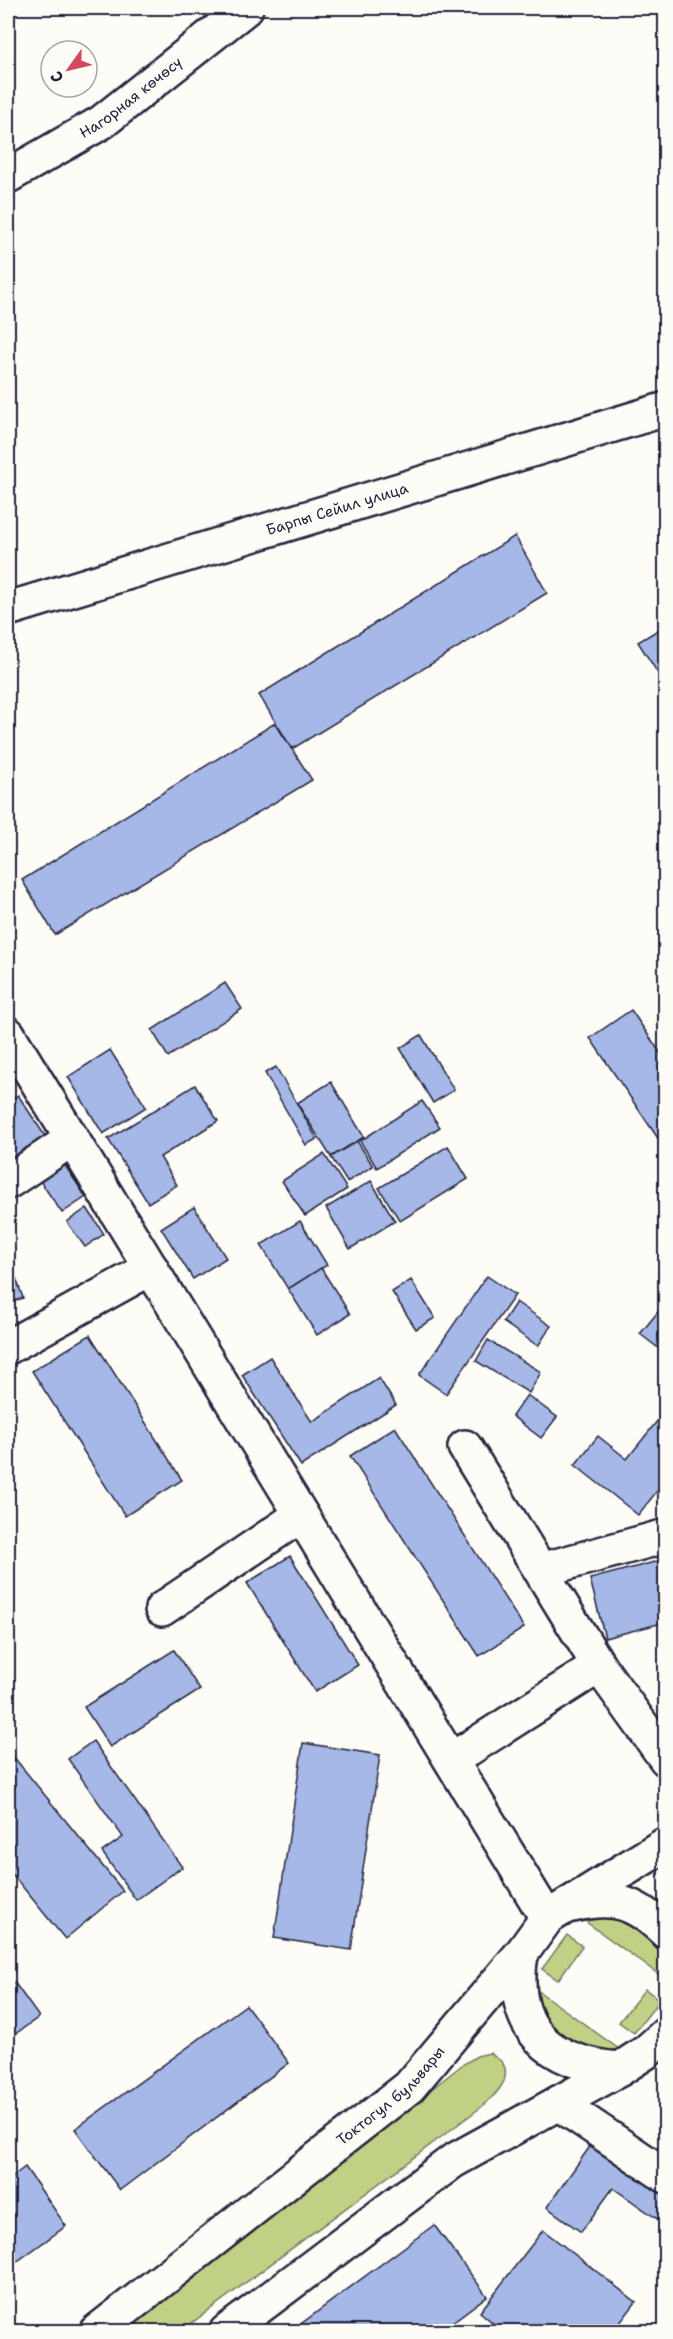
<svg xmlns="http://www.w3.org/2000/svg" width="673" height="2339" font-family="'Shantell Sans',sans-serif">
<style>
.green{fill:#c0d186;stroke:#717a60;stroke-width:1.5}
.building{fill:#a6b8e7;stroke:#22223b;stroke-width:1.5}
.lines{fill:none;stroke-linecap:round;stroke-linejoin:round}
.minor-casing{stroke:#22223b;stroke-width:38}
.major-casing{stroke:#22223b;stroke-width:38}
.minor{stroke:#fdfcf7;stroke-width:33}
.major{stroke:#fdfcf7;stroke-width:33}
.labels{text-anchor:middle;stroke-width:5;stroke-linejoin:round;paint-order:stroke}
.street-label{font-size:15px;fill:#22223b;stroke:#fdfcf7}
</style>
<rect width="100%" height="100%" fill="#fdfcf7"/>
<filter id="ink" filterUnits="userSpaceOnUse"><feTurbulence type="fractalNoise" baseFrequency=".0167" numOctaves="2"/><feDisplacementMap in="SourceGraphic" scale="12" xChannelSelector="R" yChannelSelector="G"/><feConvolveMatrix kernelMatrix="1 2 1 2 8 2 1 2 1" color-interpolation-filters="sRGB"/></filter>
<g filter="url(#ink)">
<g class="green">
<path d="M 598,1916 C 636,1921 665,1937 665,1979 L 582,1919 Z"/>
<path d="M 567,1935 L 582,1946 L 558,1980 L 542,1969 Z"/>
<path d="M 534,1988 L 619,2049 L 609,2051 L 577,2048 L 543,2021 Z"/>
<path d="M 645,1989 L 660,2000 L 634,2033 L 619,2022 Z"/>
<path d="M 490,2053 C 493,2056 499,2059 502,2062 C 514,2080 492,2098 480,2108 L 181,2331 L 121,2332 L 462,2065 L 477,2056 Z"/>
</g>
<g class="building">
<path d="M 515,536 L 547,593 L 292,749 L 259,695 Z"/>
<path d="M 666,625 L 666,686 L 638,642 Z"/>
<path d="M 275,723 L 312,780 L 55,935 L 22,880 Z"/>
<path d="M 225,983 L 242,1009 L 168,1057 L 152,1030 Z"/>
<path d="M 631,1010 L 666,1061 L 666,1150 L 590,1038 Z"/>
<path d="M 421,1035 L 454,1090 L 433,1103 L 400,1048 Z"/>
<path d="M 110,1050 L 146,1107 L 103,1134 L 68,1077 Z"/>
<path d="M 276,1067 L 317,1139 L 306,1145 L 265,1073 Z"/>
<path d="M 331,1082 L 364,1137 L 331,1157 L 297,1103 Z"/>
<path d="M 195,1085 L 218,1121 L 160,1157 L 177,1185 L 148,1203 L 108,1139 Z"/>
<path d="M 18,1095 L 49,1142 L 8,1169 L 8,1102 Z"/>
<path d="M 422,1101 L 440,1127 L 377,1168 L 360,1141 Z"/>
<path d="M 357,1141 L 373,1166 L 347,1182 L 331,1157 Z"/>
<path d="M 448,1146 L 468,1179 L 400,1221 L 379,1188 Z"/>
<path d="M 324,1154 L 347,1189 L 305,1216 L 282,1181 Z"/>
<path d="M 60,1158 L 86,1197 L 62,1213 L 36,1175 Z"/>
<path d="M 371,1181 L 395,1221 L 350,1249 L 326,1208 Z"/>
<path d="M 194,1207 L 226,1258 L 193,1279 L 161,1228 Z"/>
<path d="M 87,1208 L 104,1234 L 85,1247 L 67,1222 Z"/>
<path d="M 300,1221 L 327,1265 L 288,1289 L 261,1245 Z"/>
<path d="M 8,1255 L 23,1298 L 8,1303 Z"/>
<path d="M 321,1268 L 350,1314 L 317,1335 L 288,1289 Z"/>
<path d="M 487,1276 L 515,1295 L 446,1394 L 419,1375 Z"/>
<path d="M 411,1280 L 435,1318 L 416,1329 L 392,1292 Z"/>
<path d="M 516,1302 L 551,1326 L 538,1346 L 503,1322 Z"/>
<path d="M 666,1302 L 666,1354 L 640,1334 Z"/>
<path d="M 90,1335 L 182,1480 L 125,1516 L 32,1371 Z"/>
<path d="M 488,1340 L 541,1372 L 529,1393 L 476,1361 Z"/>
<path d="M 270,1357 L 312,1422 L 379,1378 L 396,1405 L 301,1466 L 242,1375 Z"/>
<path d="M 527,1395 L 557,1417 L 541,1438 L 512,1416 Z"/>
<path d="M 666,1410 L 666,1480 L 638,1515 L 575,1465 L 598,1436 L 627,1459 Z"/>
<path d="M 395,1427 L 524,1628 L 479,1656 L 350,1456 Z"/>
<path d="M 290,1556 L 358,1665 L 315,1692 L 247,1583 Z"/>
<path d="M 666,1559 L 666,1622 L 605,1638 L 590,1579 Z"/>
<path d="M 174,1650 L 200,1690 L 110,1747 L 84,1707 Z"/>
<path d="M 93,1741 L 182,1867 L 136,1900 L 102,1852 L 123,1837 L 68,1759 Z"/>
<path d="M 303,1743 L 380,1755 L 351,1950 L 274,1938 Z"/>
<path d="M 8,1750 L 123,1891 L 65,1939 L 8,1869 Z"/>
<path d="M 14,1982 L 39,2017 L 8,2039 L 8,1986 Z"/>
<path d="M 246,2005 L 289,2063 L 120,2190 L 75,2129 Z"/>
<path d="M 596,2138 L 666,2187 L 666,2225 L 613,2188 L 581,2232 L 547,2207 Z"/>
<path d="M 25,2167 L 66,2226 L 8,2268 L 8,2180 Z"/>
<path d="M 434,2225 L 487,2296 L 439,2332 L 290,2332 Z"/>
<path d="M 543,2230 L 636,2302 L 613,2332 L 504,2332 L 480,2312 Z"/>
</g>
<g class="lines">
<defs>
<g id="minor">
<path id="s1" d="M 8,176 L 102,122 L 246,8"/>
<path d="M 8,1034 L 547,1918"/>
<path d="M 8,1182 L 72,1139"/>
<path d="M 8,1347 L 151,1268"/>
<path d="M 465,1447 L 599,1666"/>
<path d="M 541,1570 L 666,1536"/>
<path d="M 162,1609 L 301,1515"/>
<path d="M 451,1760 L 599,1666 L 666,1759"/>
<path d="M 573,1905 C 614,1895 635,1902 666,1932"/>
<path d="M 521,1954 C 509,2029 549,2064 620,2069"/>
<path d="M 558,2103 L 666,2176"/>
<path id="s2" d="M 96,2332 L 409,2087 L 521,1954 L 547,1918 L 666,1844"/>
<path d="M 226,2332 L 453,2161 L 620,2069 L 646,2052 L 666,2034"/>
</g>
<g id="major">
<path id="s3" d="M 8,609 L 666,409"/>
</g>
</defs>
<use href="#minor" class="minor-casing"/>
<use href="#major" class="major-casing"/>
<use href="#minor" class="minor"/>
<use href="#major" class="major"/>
</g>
</g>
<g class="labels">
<g class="street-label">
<text dy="5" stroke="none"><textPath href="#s1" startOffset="146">Нагорная көчөсү</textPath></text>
<text dy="5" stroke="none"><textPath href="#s3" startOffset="344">Барпы Сейил улица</textPath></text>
<text dy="5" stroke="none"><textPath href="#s2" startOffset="378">Токтогул бульвары</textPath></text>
</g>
</g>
<rect width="673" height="2339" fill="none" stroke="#fdfcf7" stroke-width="30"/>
<rect x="15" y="15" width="643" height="2309" fill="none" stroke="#22223b" stroke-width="2" filter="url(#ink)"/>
<g transform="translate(69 69) rotate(236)"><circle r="28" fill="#fdfcf7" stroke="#a5a5ac" stroke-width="1.5"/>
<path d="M0-4.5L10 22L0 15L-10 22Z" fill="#d1495b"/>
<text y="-9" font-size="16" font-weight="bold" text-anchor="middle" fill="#22223b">С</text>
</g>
</svg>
